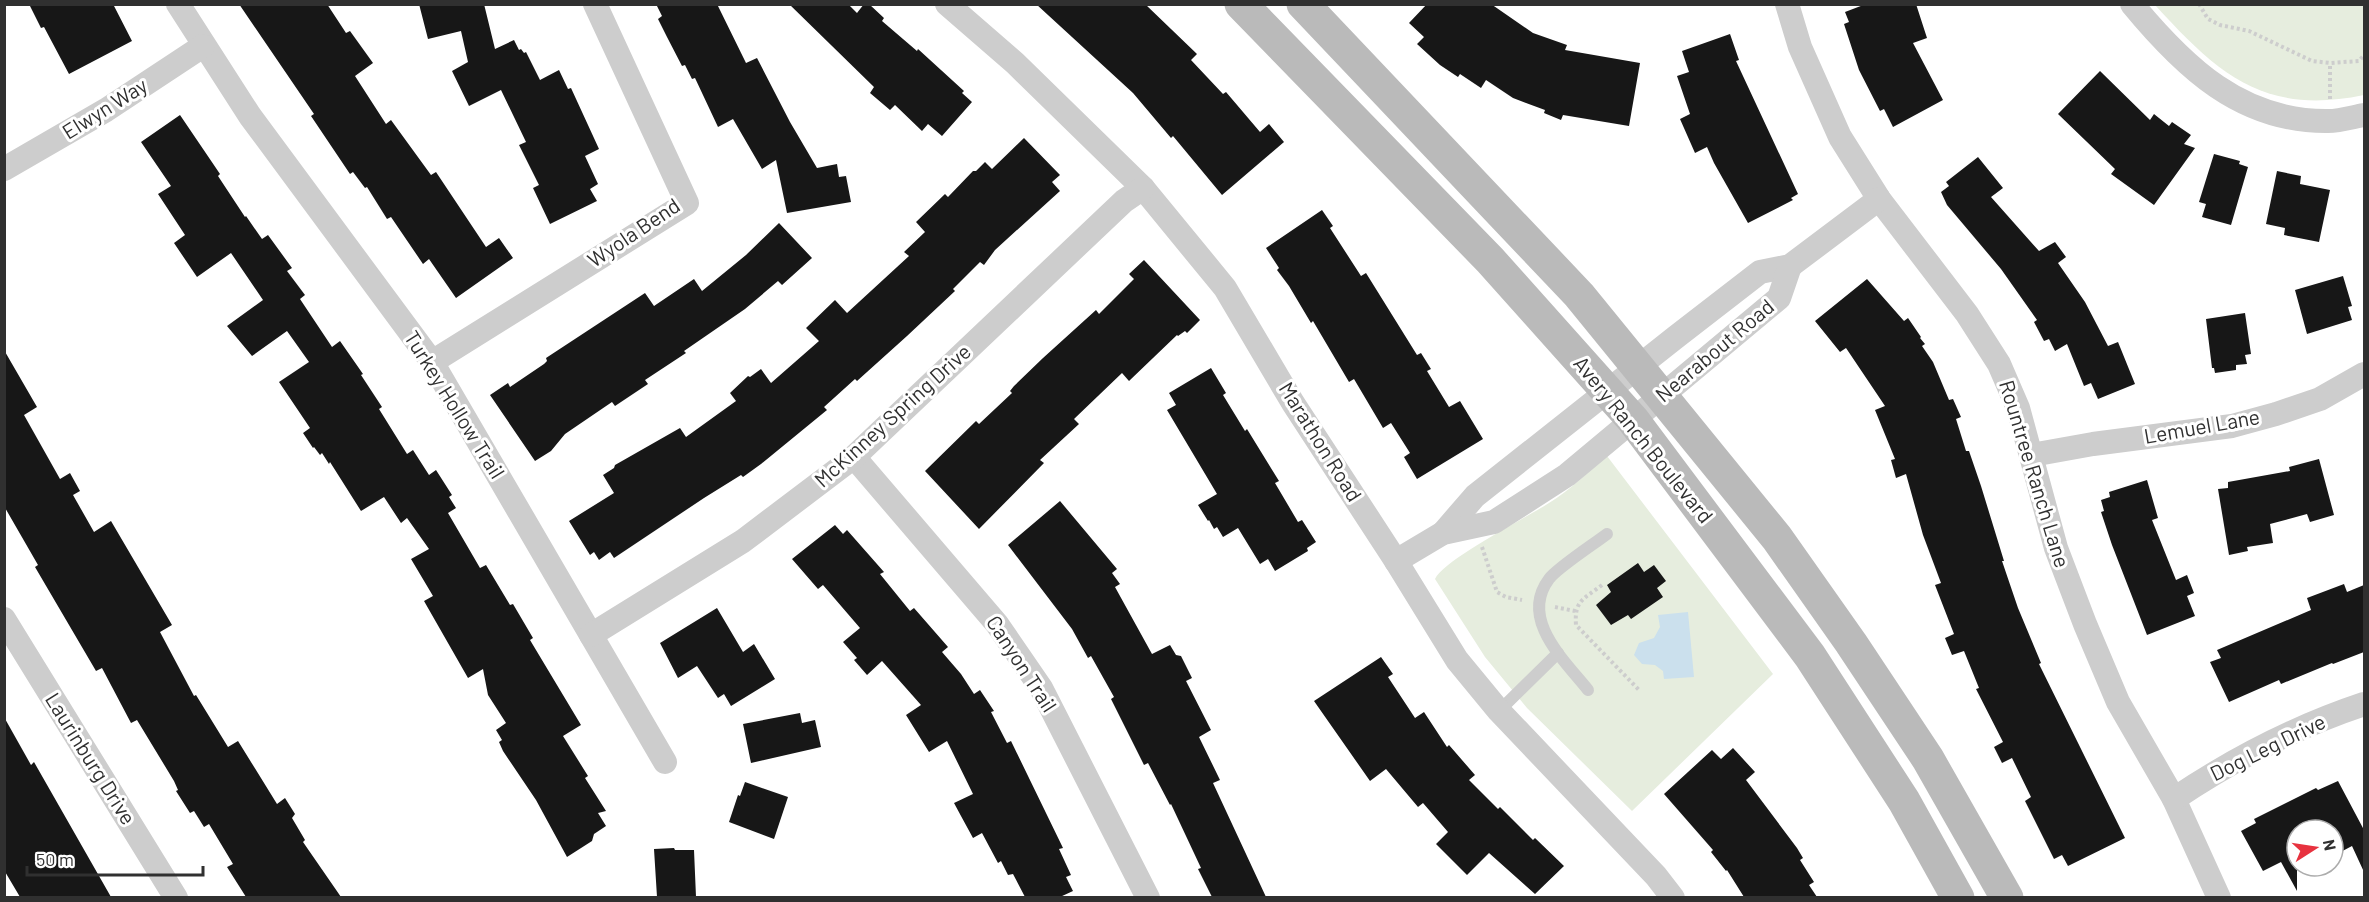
<svg xmlns="http://www.w3.org/2000/svg" width="2369" height="902" font-family="Barlow,sans-serif">
<style>
.green{fill:#e6edde}
.water{fill:#cbe0ed}
.building{fill:#171717}
.lines{fill:none;stroke-linecap:round;stroke-linejoin:round}
.path{stroke:#cdcdcd;stroke-width:4;stroke-dasharray:3 3;stroke-linecap:butt}
.service{stroke:#cdcdcd;stroke-width:12}
.minor{stroke:#cdcdcd;stroke-width:24}
.secondary{stroke:#bababa;stroke-width:33}
.labels{text-anchor:middle;stroke-width:6;stroke-linejoin:round;paint-order:stroke}
.street-label{font-size:21px;fill:#303030;stroke:#fff}
</style>
<rect width="100%" height="100%" fill="#fff"/>
<g class="green">
<path d="M 2155,5 L 2364,5 L 2364,95 C 2264,116 2218,74 2155,5 Z"/>
<path d="M 1607,456 L 1773,674 L 1632,811 L 1527,708 L 1485,657 L 1435,579 C 1445,559 1526,518 1549,503 C 1570,490 1588,472 1607,456 Z"/>
</g>
<path class="water" d="M 1688,612 L 1694,677 L 1664,679 L 1663,671 L 1655,665 L 1642,664 L 1634,655 L 1639,643 L 1654,638 L 1660,627 L 1658,615 Z"/>
<g class="building">
<path d="M 29,4 L 113,4 L 132,41 L 69,74 L 44,27 L 41,28 Z"/>
<path d="M 239,4 L 327,4 L 346,33 L 350,31 L 373,63 L 355,76 L 386,124 L 391,120 L 431,175 L 436,172 L 486,247 L 499,238 L 513,258 L 456,298 L 429,259 L 423,264 L 391,217 L 387,219 L 367,187 L 365,188 L 353,172 L 350,174 L 311,116 L 314,114 Z"/>
<path d="M 419,4 L 484,4 L 495,49 L 514,40 L 519,50 L 521,49 L 524,53 L 526,52 L 540,80 L 559,70 L 568,89 L 571,88 L 599,149 L 585,156 L 598,184 L 590,189 L 597,201 L 550,224 L 533,188 L 539,185 L 519,145 L 526,142 L 501,90 L 469,106 L 452,71 L 468,62 L 461,31 L 428,39 Z"/>
<path d="M 656,4 L 717,4 L 746,63 L 757,58 L 790,122 L 817,168 L 837,164 L 839,177 L 846,176 L 851,202 L 787,213 L 776,160 L 762,169 L 733,119 L 718,127 L 695,78 L 692,79 L 685,65 L 682,66 L 667,37 L 658,19 L 662,16 Z"/>
<path d="M 789,4 L 848,4 L 857,13 L 864,4 L 869,4 L 884,18 L 882,21 L 917,51 L 918,49 L 964,91 L 962,93 L 972,102 L 942,136 L 928,124 L 922,131 L 895,105 L 890,110 L 870,93 L 874,87 Z"/>
<path d="M 1036,4 L 1145,4 L 1197,54 L 1191,60 L 1223,94 L 1226,92 L 1260,132 L 1269,124 L 1284,142 L 1222,195 L 1173,136 L 1171,138 L 1133,93 Z"/>
<path d="M 1427,4 L 1491,4 L 1533,33 L 1567,45 L 1565,50 L 1640,63 L 1629,126 L 1563,115 L 1561,120 L 1544,113 L 1545,110 L 1513,98 L 1486,80 L 1481,88 L 1460,74 L 1458,77 L 1440,65 L 1417,44 L 1424,37 L 1409,23 Z"/>
<path d="M 1866,4 L 1916,4 L 1927,38 L 1913,43 L 1943,100 L 1893,127 L 1884,109 L 1880,111 L 1859,70 L 1844,24 L 1849,22 L 1845,12 Z"/>
<path d="M 1730,34 L 1739,60 L 1736,61 L 1798,194 L 1791,198 L 1793,200 L 1748,223 L 1714,163 L 1707,147 L 1695,153 L 1680,119 L 1690,114 L 1677,76 L 1689,72 L 1682,51 Z"/>
<path d="M 2100,71 L 2150,120 L 2154,114 L 2169,126 L 2172,122 L 2191,135 L 2184,144 L 2195,148 L 2154,205 L 2111,174 L 2115,169 L 2058,114 Z"/>
<path d="M 180,115 L 220,174 L 218,176 L 245,217 L 246,216 L 262,239 L 268,235 L 292,268 L 287,271 L 305,295 L 300,299 L 332,347 L 340,341 L 363,374 L 361,375 L 382,407 L 379,409 L 407,454 L 413,450 L 429,475 L 436,470 L 452,495 L 449,497 L 456,508 L 448,513 L 480,568 L 486,565 L 510,605 L 513,604 L 533,638 L 530,640 L 581,725 L 563,736 L 588,776 L 585,778 L 606,811 L 598,813 L 606,826 L 594,834 L 592,841 L 567,857 L 536,800 L 503,751 L 499,742 L 502,740 L 496,730 L 506,723 L 488,695 L 483,669 L 468,678 L 424,601 L 433,596 L 411,559 L 429,549 L 407,518 L 401,523 L 384,497 L 361,511 L 330,462 L 329,464 L 322,453 L 320,455 L 314,447 L 313,448 L 303,433 L 310,428 L 279,382 L 309,362 L 287,331 L 252,356 L 227,326 L 263,300 L 231,253 L 197,277 L 174,243 L 185,235 L 158,194 L 171,186 L 141,142 Z"/>
<path d="M 1024,138 L 1060,175 L 1052,182 L 1060,191 L 995,250 L 984,265 L 980,262 L 953,289 L 955,291 L 907,336 L 857,381 L 855,379 L 824,407 L 827,410 L 761,464 L 743,477 L 741,475 L 704,498 L 614,558 L 610,552 L 599,560 L 594,552 L 590,555 L 569,521 L 614,493 L 603,475 L 614,468 L 615,465 L 680,428 L 686,437 L 736,401 L 730,393 L 748,376 L 750,377 L 761,369 L 771,383 L 819,341 L 806,328 L 835,300 L 847,313 L 909,256 L 904,252 L 925,232 L 916,222 L 945,194 L 948,197 L 973,171 L 976,171 L 985,162 L 992,169 Z"/>
<path d="M 2214,154 L 2240,161 L 2239,164 L 2248,167 L 2231,225 L 2202,217 L 2206,204 L 2199,202 Z"/>
<path d="M 1978,157 L 2003,188 L 1991,197 L 2039,251 L 2055,242 L 2066,257 L 2058,263 L 2085,302 L 2108,346 L 2118,342 L 2135,384 L 2098,399 L 2091,383 L 2084,386 L 2067,344 L 2055,351 L 2049,339 L 2044,341 L 2034,322 L 2037,320 L 2001,269 L 1947,205 L 1941,192 L 1949,186 L 1946,182 Z"/>
<path d="M 2277,171 L 2301,176 L 2300,184 L 2330,190 L 2319,242 L 2284,235 L 2285,228 L 2266,224 Z"/>
<path d="M 1322,210 L 1333,226 L 1330,228 L 1361,276 L 1366,273 L 1417,355 L 1421,353 L 1431,369 L 1427,371 L 1449,407 L 1460,401 L 1483,439 L 1417,479 L 1404,457 L 1410,453 L 1391,423 L 1383,428 L 1354,379 L 1349,382 L 1313,321 L 1311,323 L 1289,286 L 1277,270 L 1279,268 L 1266,248 Z"/>
<path d="M 779,223 L 812,258 L 782,285 L 778,281 L 745,309 L 684,351 L 686,353 L 645,380 L 648,384 L 615,406 L 612,402 L 565,434 L 551,451 L 535,461 L 490,395 L 508,383 L 510,387 L 544,364 L 547,361 L 546,358 L 645,293 L 654,306 L 694,279 L 702,291 L 746,255 Z"/>
<path d="M 1144,260 L 1200,320 L 1187,333 L 1185,331 L 1178,336 L 1177,335 L 1129,381 L 1122,373 L 1074,419 L 1079,424 L 1040,460 L 1044,463 L 979,529 L 925,471 L 976,421 L 979,424 L 1012,393 L 1010,391 L 1014,386 L 1043,358 L 1096,310 L 1099,314 L 1134,279 L 1129,274 Z"/>
<path d="M 2343,276 L 2352,306 L 2348,307 L 2352,320 L 2307,334 L 2295,290 Z"/>
<path d="M 1867,279 L 1904,321 L 1908,318 L 1921,337 L 1920,338 L 1925,344 L 1922,346 L 1933,362 L 1949,400 L 1953,399 L 1961,417 L 1956,419 L 1966,451 L 1969,451 L 1981,486 L 2004,561 L 2002,561 L 2018,608 L 2041,663 L 2039,664 L 2125,838 L 2068,866 L 2062,855 L 2054,859 L 2025,801 L 2031,797 L 2012,758 L 2002,763 L 1994,747 L 2003,742 L 1976,689 L 1979,688 L 1964,651 L 1952,655 L 1945,638 L 1954,634 L 1935,585 L 1941,583 L 1923,535 L 1906,474 L 1896,478 L 1891,460 L 1895,459 L 1875,410 L 1885,406 L 1846,348 L 1840,352 L 1815,321 Z"/>
<path d="M 2245,313 L 2251,354 L 2245,355 L 2247,364 L 2236,365 L 2236,370 L 2215,373 L 2214,368 L 2212,368 L 2206,319 Z"/>
<path d="M 4,350 L 37,407 L 24,415 L 60,479 L 70,473 L 80,491 L 73,495 L 94,532 L 111,521 L 172,625 L 160,632 L 194,696 L 196,695 L 228,747 L 238,741 L 277,804 L 285,798 L 295,814 L 292,818 L 305,840 L 303,842 L 341,897 L 246,897 L 227,867 L 233,864 L 209,824 L 204,827 L 194,811 L 190,813 L 176,791 L 178,790 L 174,781 L 137,720 L 131,723 L 102,668 L 96,671 L 35,567 L 38,565 L 4,506 Z"/>
<path d="M 1211,368 L 1226,393 L 1223,395 L 1245,431 L 1247,429 L 1279,481 L 1275,483 L 1298,522 L 1302,520 L 1316,542 L 1307,548 L 1308,551 L 1275,571 L 1268,559 L 1260,564 L 1238,528 L 1223,537 L 1217,527 L 1214,529 L 1209,520 L 1208,521 L 1198,505 L 1217,494 L 1167,410 L 1176,405 L 1169,393 Z"/>
<path d="M 2319,459 L 2334,515 L 2310,522 L 2307,514 L 2270,524 L 2273,543 L 2247,547 L 2248,551 L 2229,555 L 2218,489 L 2228,488 L 2228,482 L 2290,471 L 2289,467 Z"/>
<path d="M 2147,480 L 2158,518 L 2152,520 L 2176,580 L 2187,575 L 2194,593 L 2187,596 L 2195,616 L 2147,635 L 2112,545 L 2101,512 L 2104,511 L 2101,500 L 2110,497 L 2109,492 Z"/>
<path d="M 1060,501 L 1117,569 L 1112,573 L 1120,584 L 1115,587 L 1152,654 L 1170,645 L 1176,655 L 1181,656 L 1192,678 L 1186,681 L 1211,730 L 1199,737 L 1220,780 L 1213,783 L 1266,897 L 1212,897 L 1198,869 L 1201,868 L 1171,804 L 1170,805 L 1148,763 L 1144,765 L 1111,699 L 1114,697 L 1091,656 L 1088,658 L 1072,629 L 1008,545 Z"/>
<path d="M 835,525 L 843,534 L 847,530 L 884,572 L 880,574 L 910,611 L 914,608 L 948,647 L 942,652 L 961,674 L 974,694 L 980,690 L 994,711 L 991,712 L 1007,743 L 1011,741 L 1063,848 L 1059,849 L 1071,875 L 1066,877 L 1073,891 L 1060,897 L 1025,897 L 1013,874 L 1008,875 L 1001,861 L 998,863 L 982,833 L 973,838 L 961,816 L 954,803 L 973,794 L 947,741 L 929,752 L 906,715 L 921,705 L 882,661 L 867,675 L 854,660 L 857,658 L 843,642 L 860,628 L 823,585 L 818,589 L 792,559 Z"/>
<path d="M 1638,563 L 1644,572 L 1654,565 L 1666,581 L 1657,588 L 1663,597 L 1631,619 L 1628,615 L 1611,625 L 1596,605 L 1611,592 L 1607,585 Z"/>
<path d="M 2344,584 L 2347,592 L 2364,585 L 2364,652 L 2333,664 L 2332,663 L 2281,684 L 2279,680 L 2229,702 L 2210,662 L 2221,658 L 2217,650 L 2311,610 L 2307,598 Z"/>
<path d="M 717,608 L 743,652 L 754,644 L 775,679 L 731,706 L 724,694 L 718,698 L 697,666 L 678,678 L 660,643 Z"/>
<path d="M 1381,657 L 1393,674 L 1388,677 L 1415,718 L 1424,712 L 1447,747 L 1449,745 L 1475,775 L 1469,780 L 1498,809 L 1500,807 L 1533,840 L 1535,838 L 1564,866 L 1535,894 L 1489,853 L 1467,875 L 1436,844 L 1448,832 L 1423,803 L 1418,807 L 1386,769 L 1370,781 L 1314,701 Z"/>
<path d="M 800,713 L 802,723 L 815,720 L 821,747 L 751,763 L 743,724 Z"/>
<path d="M 4,717 L 31,765 L 34,762 L 111,897 L 20,897 L 4,870 Z"/>
<path d="M 1733,748 L 1755,772 L 1746,780 L 1797,848 L 1803,858 L 1800,860 L 1814,882 L 1809,885 L 1817,897 L 1744,897 L 1727,870 L 1726,871 L 1711,852 L 1713,850 L 1664,794 L 1712,750 L 1721,759 Z"/>
<path d="M 2338,781 L 2364,830 L 2364,872 L 2352,846 L 2333,856 L 2333,830 L 2297,830 L 2297,891 L 2281,862 L 2263,871 L 2241,831 L 2256,823 L 2254,819 L 2316,788 L 2318,790 Z"/>
<path d="M 745,782 L 788,797 L 774,839 L 729,822 L 738,795 L 740,796 Z"/>
<path d="M 674,848 L 675,850 L 694,850 L 696,897 L 657,897 L 654,849 Z"/>
</g>
<g class="lines">
<g class="path">
<path d="M 2199,4 L 2208,19 L 2220,25 L 2249,31 L 2312,61 L 2330,63 L 2359,61 L 2364,55"/>
<path d="M 2330,99 L 2330,63"/>
<path d="M 1482,547 L 1497,592 L 1506,597 L 1522,600"/>
<path d="M 1602,585 C 1584,599 1574,600 1576,625 L 1640,691"/>
<path d="M 1555,607 L 1575,611"/>
</g>
<g class="service">
<path d="M 1588,690 C 1564,660 1519,619 1549,579 C 1557,568 1594,544 1607,534"/>
<path d="M 1499,711 L 1558,653"/>
</g>
<g class="minor">
<path d="M 178,4 L 250,116 L 432,362 L 665,762"/>
<path d="M 947,4 L 1015,63 L 1143,188 L 1225,288 L 1293,403 L 1396,561 L 1457,660 L 1499,711 L 1656,876 L 1673,898"/>
<path d="M 1787,4 L 1800,47 L 1840,137 L 1879,199 L 1967,314 L 1999,364 L 2018,408 L 2056,548 L 2085,624 L 2118,702 L 2174,799 L 2219,898"/>
<path d="M 2132,4 C 2184,67 2241,122 2328,121 C 2340,121 2353,117 2364,115"/>
<path d="M 4,169 L 106,110 L 203,46"/>
<path d="M 432,362 L 687,203 L 595,4"/>
<path d="M 2032,455 L 2093,444 L 2232,426 L 2276,414 L 2320,399 L 2364,374"/>
<path d="M 854,457 L 997,624 L 1041,688 L 1148,898"/>
<path d="M 1443,533 L 1475,496 L 1676,337 L 1760,272 L 1790,266 L 1879,199"/>
<path d="M 1396,561 L 1443,533 L 1494,522 L 1567,475 L 1779,298 L 1790,266"/>
<path d="M 4,619 L 176,898"/>
<path d="M 591,635 L 743,541 L 854,457 L 1124,201 L 1143,188"/>
<path d="M 2174,799 C 2232,760 2298,726 2364,704"/>
</g>
<g class="secondary">
<path d="M 1241,4 L 1490,260 L 1633,420 L 1810,656 L 1904,801 L 1958,898"/>
<path d="M 1303,4 L 1579,295 L 1777,538 L 1851,643 L 1928,759 L 2007,898"/>
</g>
</g>
<g class="labels">
<g class="street-label">
<text transform="translate(105 109) rotate(-32)" y="7">Elwyn Way</text>
<text transform="translate(634 233) rotate(-34)" y="7">Wyola Bend</text>
<text transform="translate(1715 351) rotate(-40)" y="7">Nearabout Road</text>
<text transform="translate(454 405) rotate(58)" y="7">Turkey Hollow Trail</text>
<text transform="translate(893 416) rotate(-42)" y="7">McKinney Spring Drive</text>
<text transform="translate(2202 427) rotate(-10)" y="7">Lemuel Lane</text>
<text transform="translate(1643 440) rotate(51)" y="7">Avery Ranch Boulevard</text>
<text transform="translate(1320 442) rotate(58)" y="7">Marathon Road</text>
<text transform="translate(2034 474) rotate(73)" y="7">Rountree Ranch Lane</text>
<text transform="translate(1021 664) rotate(57)" y="7">Canyon Trail</text>
<text transform="translate(2268 748) rotate(-26)" y="7">Dog Leg Drive</text>
<text transform="translate(90 759) rotate(58)" y="7">Laurinburg Drive</text>
</g>
</g>
<rect width="2369" height="902" fill="none" stroke="#303030" stroke-width="12"/>
<g transform="translate(2315 848) rotate(78)"><circle r="28" fill="#ffffff" stroke="#acacac" stroke-width="1.5"/>
<path d="M0-4.5L10 22L0 15L-10 22Z" fill="#e7323f"/>
<text y="-9" font-size="16" font-weight="bold" text-anchor="middle" fill="#303030">N</text>
</g>
<path d="M27 866v9h176v-9" fill="none" stroke="#303030" stroke-width="3"/>
<text x="36" y="866" font-size="18" fill="#303030" stroke="#ffffff" stroke-width="4.5" paint-order="stroke">50 m</text>
</svg>
